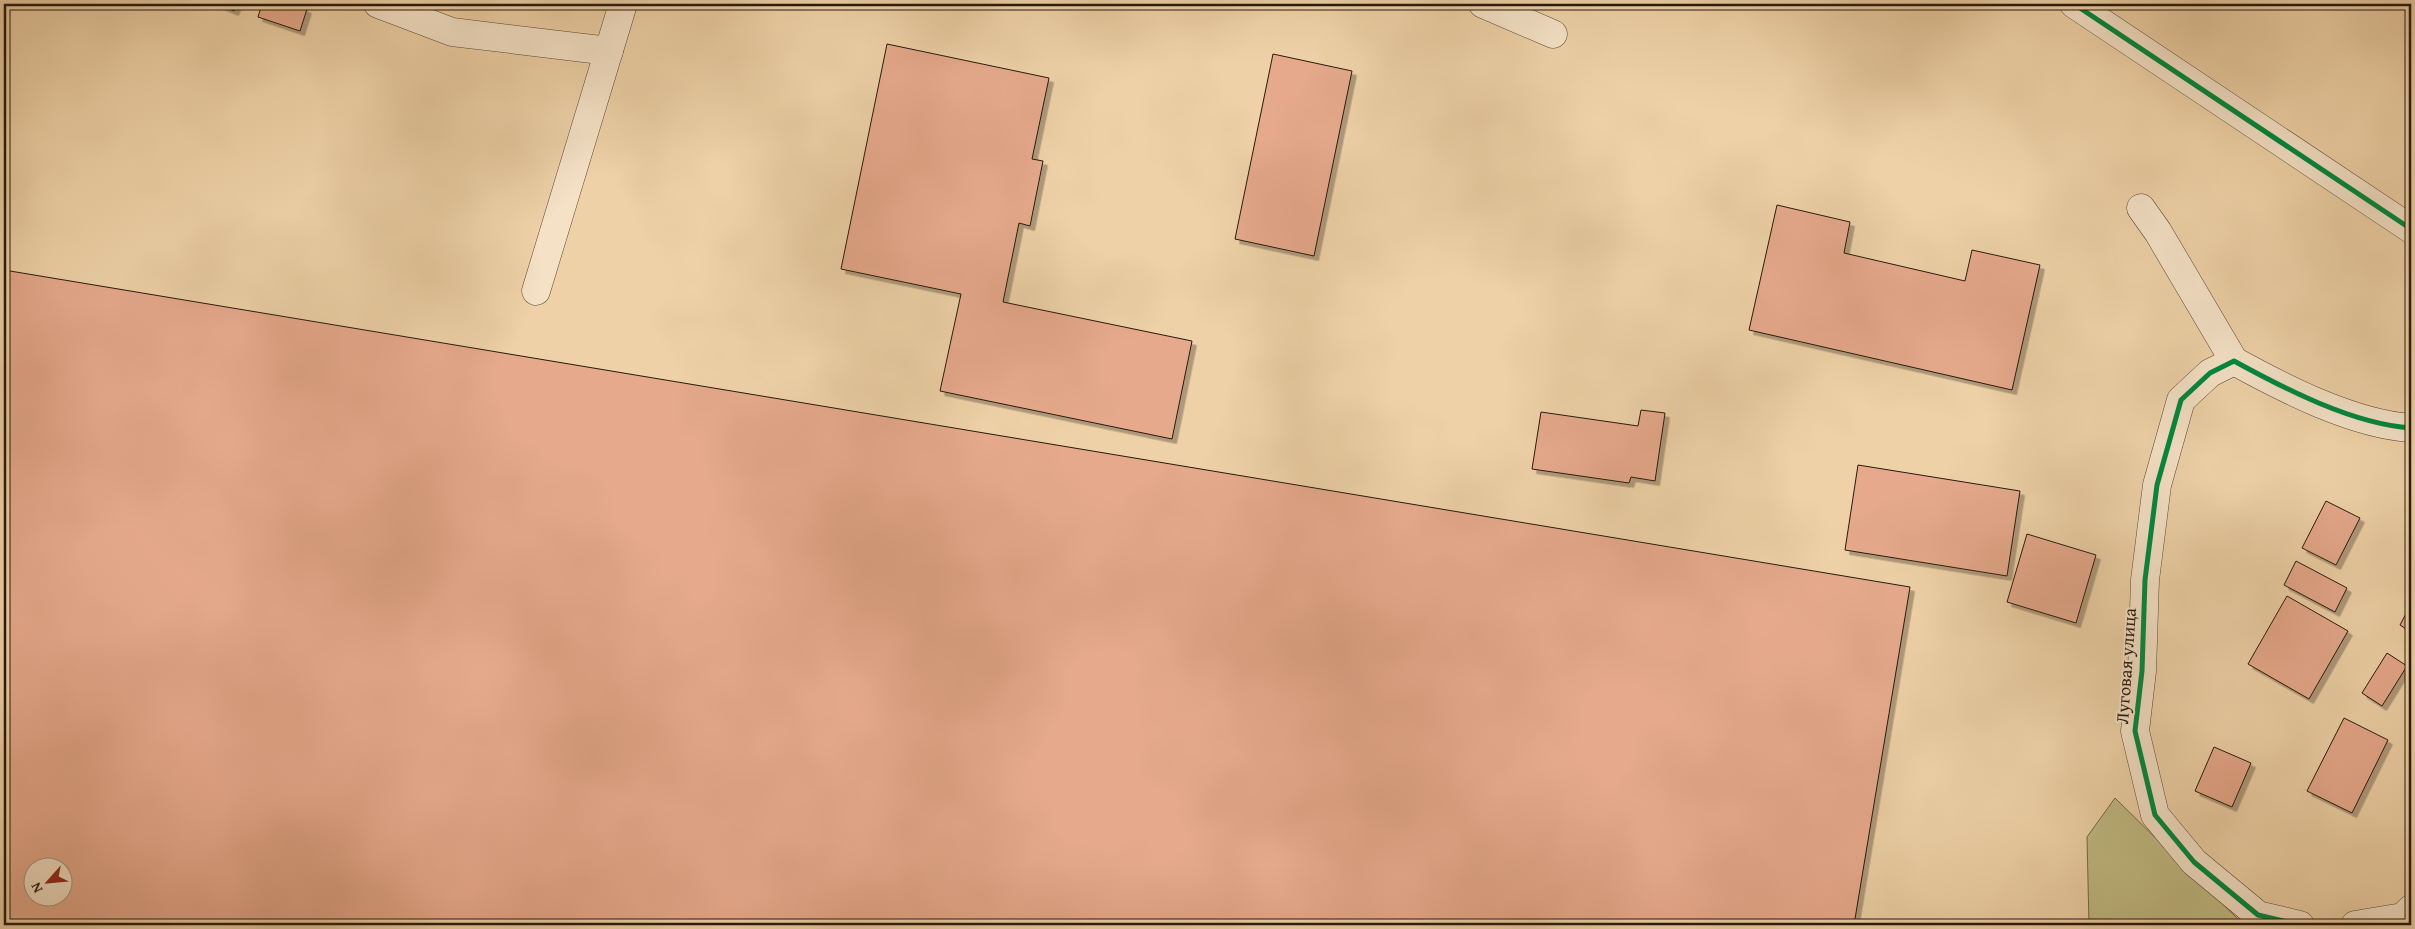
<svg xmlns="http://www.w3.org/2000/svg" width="2415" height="929" font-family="'Gentium Book Plus',serif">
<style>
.green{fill:#c0b982;stroke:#746a48}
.building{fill:#e6a98c;stroke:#271a0e;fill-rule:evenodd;filter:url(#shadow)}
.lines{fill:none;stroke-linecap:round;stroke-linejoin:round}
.minor-casing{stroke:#594834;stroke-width:29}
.minor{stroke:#f4e1c6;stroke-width:28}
.cycleway-casing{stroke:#f4e1c6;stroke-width:8}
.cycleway{stroke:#00873e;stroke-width:5}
.labels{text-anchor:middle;stroke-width:4;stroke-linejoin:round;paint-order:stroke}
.street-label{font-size:18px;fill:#271a0e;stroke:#f4e1c6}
</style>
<defs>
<filter id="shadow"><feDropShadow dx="4.5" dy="4.5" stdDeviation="0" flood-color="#0004"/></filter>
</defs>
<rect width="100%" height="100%" fill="#eed1a7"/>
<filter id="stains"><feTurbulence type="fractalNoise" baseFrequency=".004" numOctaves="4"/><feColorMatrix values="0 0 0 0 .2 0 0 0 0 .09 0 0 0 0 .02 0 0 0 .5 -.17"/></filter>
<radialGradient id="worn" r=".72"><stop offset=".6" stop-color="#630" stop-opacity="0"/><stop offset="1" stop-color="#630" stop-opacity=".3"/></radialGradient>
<path class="green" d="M 2115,798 L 2244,925 L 2089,925 L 2087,837 Z"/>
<g class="building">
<path d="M 217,4 L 237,4 L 234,11 Z"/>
<path d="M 262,4 L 293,4 L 307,9 L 300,31 L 258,17 Z"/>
<path d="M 887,44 L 1049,78 L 1032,159 L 1043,161 L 1030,226 L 1019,223 L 1003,302 L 1192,341 L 1172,439 L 940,391 L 961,294 L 841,269 Z"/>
<path d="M 1273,54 L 1352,71 L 1314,256 L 1235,239 Z"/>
<path d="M 1777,205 L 1850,222 L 1844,253 L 1965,281 L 1972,250 L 2040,265 L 2012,390 L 1749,330 Z"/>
<path d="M 4,270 L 1910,587 L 1854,925 L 4,925 ZM 32,866 L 62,866 L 62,896 L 32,896 Z"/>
<path d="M 1641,410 L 1665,413 L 1655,481 L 1631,477 L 1629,483 L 1532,469 L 1541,412 L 1638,426 Z"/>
<path d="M 1858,465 L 2020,491 L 2007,576 L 1845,550 Z"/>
<path d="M 2326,501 L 2360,518 L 2336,565 L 2302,548 Z"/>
<path d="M 2027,534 L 2096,555 L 2076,623 L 2007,602 Z"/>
<path d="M 2296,561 L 2347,588 L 2335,612 L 2284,585 Z"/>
<path d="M 2287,596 L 2348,631 L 2309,699 L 2248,664 Z"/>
<path d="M 2411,604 L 2411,632 L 2400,625 Z"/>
<path d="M 2387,653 L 2407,666 L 2382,706 L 2362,693 Z"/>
<path d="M 2344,718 L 2388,740 L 2352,813 L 2307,791 Z"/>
<path d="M 2214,747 L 2251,763 L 2232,807 L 2195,791 Z"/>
</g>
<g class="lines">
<defs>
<g id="minor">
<path d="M 378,4 L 452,32 L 609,51"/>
<path d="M 1483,4 L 1553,34"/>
<path d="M 2074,4 L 2411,229"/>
<path d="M 2141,208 L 2158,232 L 2234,361"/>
<path d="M 536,291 L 623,4"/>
<path d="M 2234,361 L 2210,373 L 2181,400 L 2157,485 L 2145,580 L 2142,671 L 2135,731 L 2155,815 L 2194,862 L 2258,915 L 2300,925"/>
<path d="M 2234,361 C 2285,389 2353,424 2411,428"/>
<path d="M 2355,925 L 2403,917 L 2411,909"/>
</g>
</defs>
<use href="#minor" class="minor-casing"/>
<use href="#minor" class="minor"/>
<defs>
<g id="cycleway">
<path d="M 2074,4 L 2411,229"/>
<path d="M 2300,925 L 2258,915 L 2194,862 L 2155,815 L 2135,731 L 2142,671 L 2145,580 L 2157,485 L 2181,400 L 2210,373 L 2234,361 C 2285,389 2353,424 2411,428"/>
</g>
</defs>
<use href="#cycleway" class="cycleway-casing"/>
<use href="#cycleway" class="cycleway"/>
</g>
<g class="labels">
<g class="street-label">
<text transform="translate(2126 666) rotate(-86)" y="6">Луговая улица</text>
</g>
</g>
<rect width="2415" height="929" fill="none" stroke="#eed1a7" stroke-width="20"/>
<rect x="5" y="5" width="2405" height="919" fill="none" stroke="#271a0e" stroke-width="2.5"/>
<rect x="10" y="10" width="2395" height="909" fill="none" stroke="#271a0e"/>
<g transform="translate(48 882) rotate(243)"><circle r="24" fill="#f4e1c6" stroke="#a2917c"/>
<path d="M0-4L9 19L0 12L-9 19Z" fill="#8f2418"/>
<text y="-8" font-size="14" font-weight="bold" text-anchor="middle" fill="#271a0e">N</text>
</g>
<rect width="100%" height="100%" filter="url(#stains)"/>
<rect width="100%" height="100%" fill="url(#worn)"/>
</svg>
